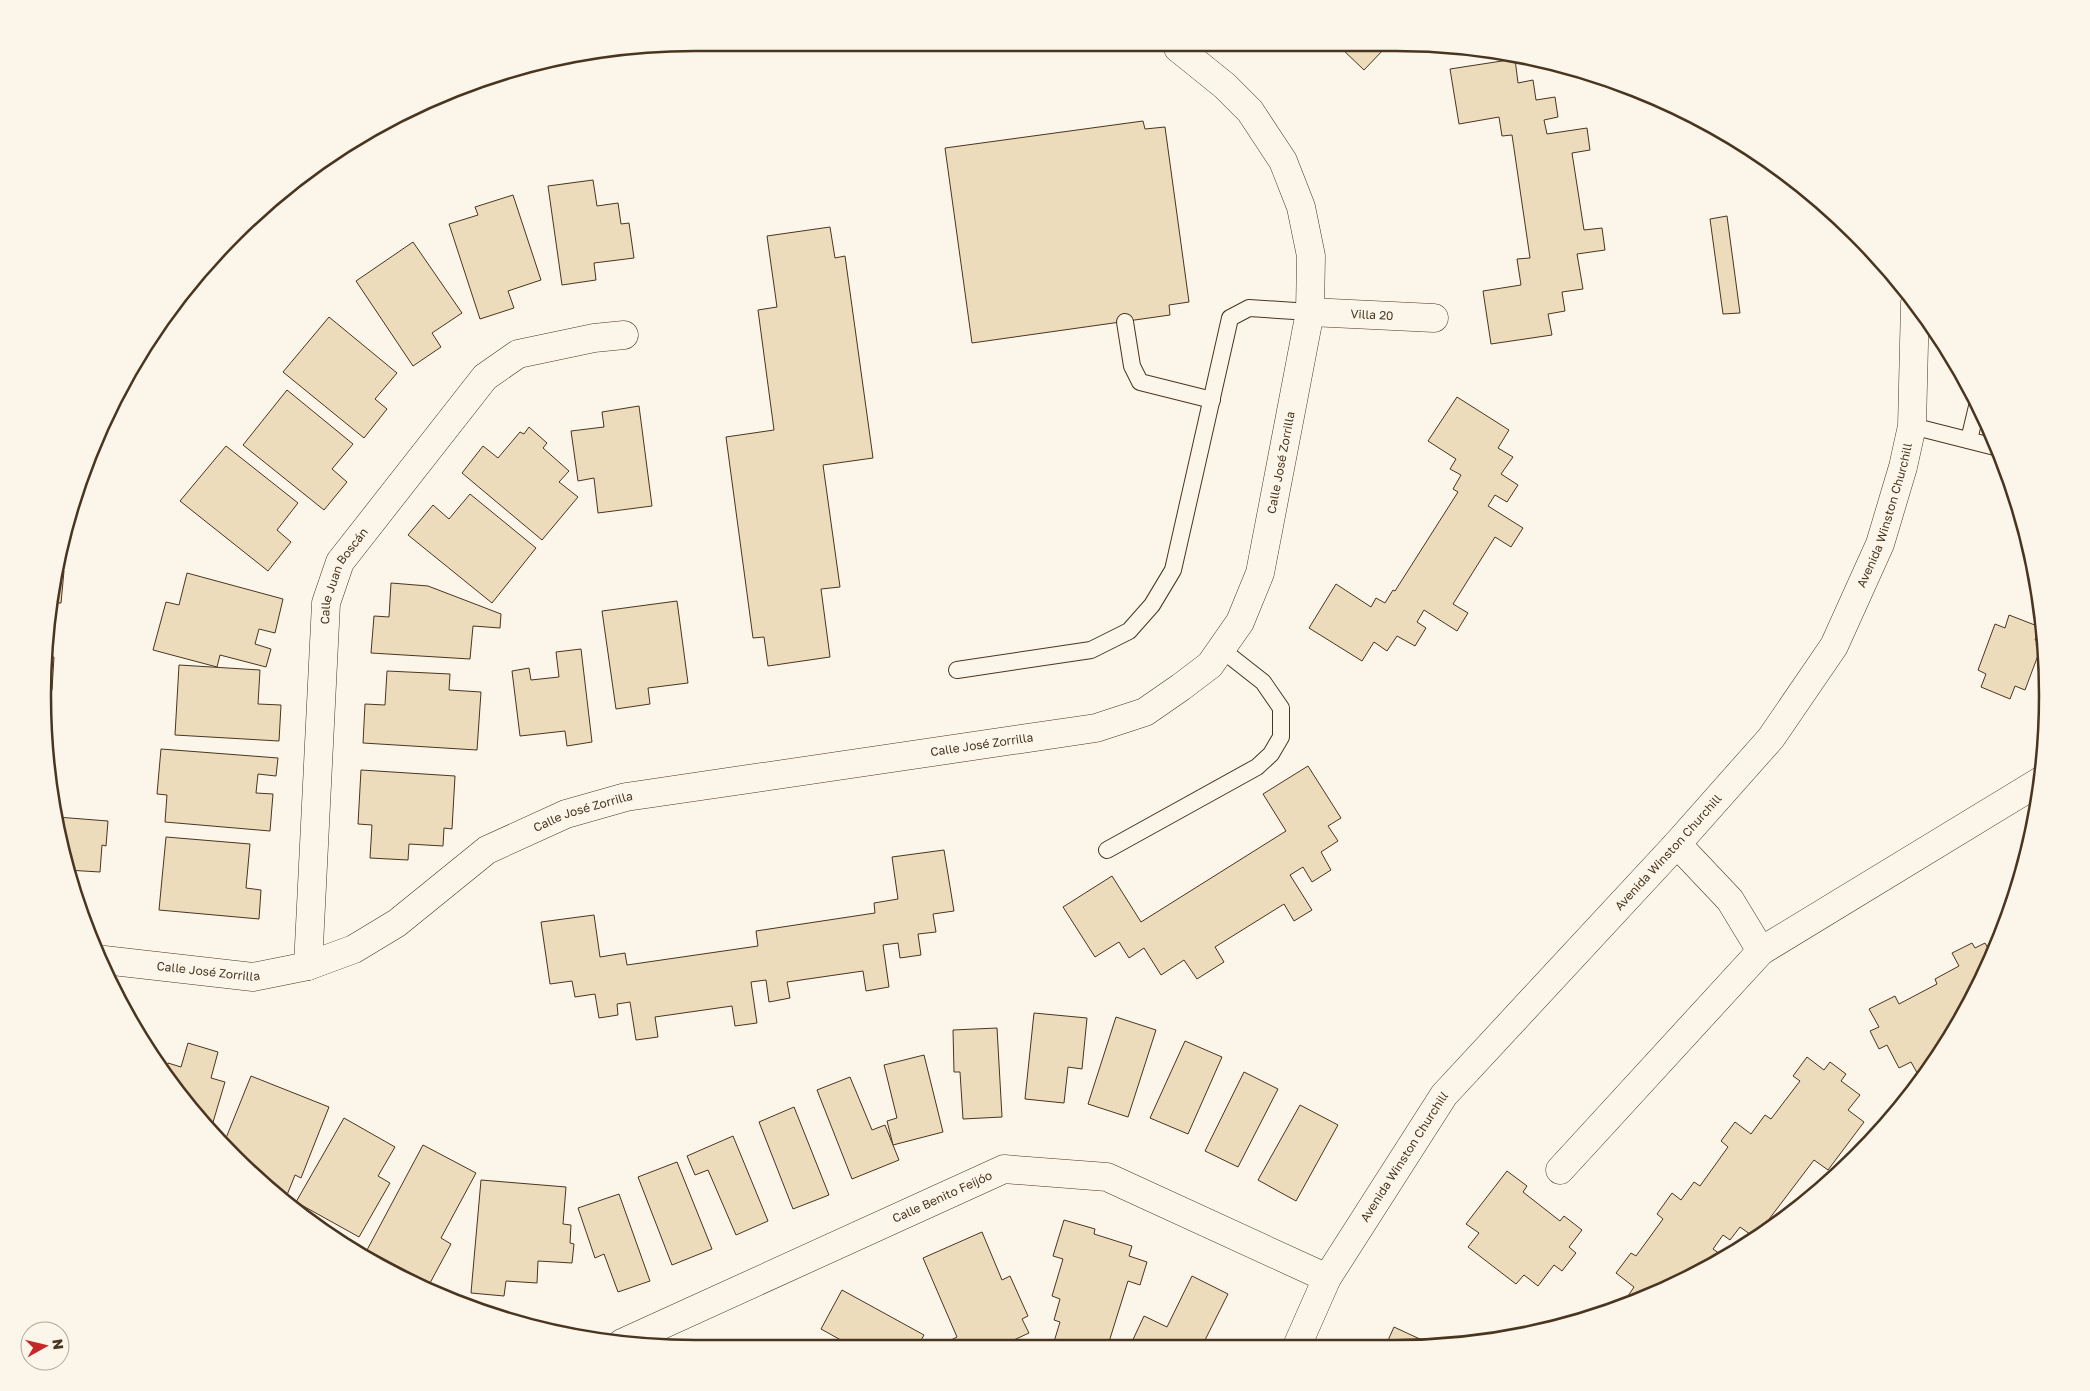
<svg xmlns="http://www.w3.org/2000/svg" width="2090" height="1391" font-family="'Golos Text',sans-serif">
<style>
.building{fill:#ecdcbc;stroke:#4a3520}
.lines{fill:none;stroke-linecap:round;stroke-linejoin:round}
.service-casing{stroke:#4a3520;stroke-width:18}
.minor-casing{stroke:#4a3520;stroke-width:29}
.service{stroke:#fbf6e9;stroke-width:16}
.minor{stroke:#fbf6e9;stroke-width:28}
.labels{text-anchor:middle;stroke-width:4;stroke-linejoin:round;paint-order:stroke}
.street-label{font-size:12px;fill:#4a3520;stroke:#fbf6e9}
.rim{fill:none;stroke:#4a3520;stroke-width:2.5}
</style>
<rect width="100%" height="100%" fill="#fbf6e9"/>
<g class="building">
<path d="M 1341,48 L 1385,48 L 1364,70 Z"/>
<path d="M 1515,59 L 1518,83 L 1533,80 L 1536,100 L 1555,97 L 1558,117 L 1544,120 L 1547,134 L 1587,128 L 1590,150 L 1572,153 L 1584,230 L 1602,228 L 1605,250 L 1577,254 L 1583,289 L 1562,292 L 1565,311 L 1548,314 L 1552,335 L 1491,344 L 1483,291 L 1521,285 L 1517,259 L 1530,258 L 1512,135 L 1502,136 L 1499,117 L 1459,124 L 1450,69 Z"/>
<path d="M 1143,121 L 1145,129 L 1165,127 L 1189,302 L 1169,305 L 1170,315 L 972,343 L 945,148 Z"/>
<path d="M 593,180 L 597,206 L 618,203 L 621,224 L 629,223 L 634,258 L 594,263 L 596,280 L 562,285 L 548,186 Z"/>
<path d="M 513,195 L 541,280 L 508,291 L 514,308 L 480,319 L 449,224 L 478,215 L 475,207 Z"/>
<path d="M 1727,216 L 1740,313 L 1723,314 L 1710,219 Z"/>
<path d="M 830,227 L 835,258 L 845,256 L 873,458 L 823,465 L 840,587 L 821,589 L 830,657 L 768,666 L 764,637 L 753,638 L 726,437 L 774,430 L 758,310 L 777,307 L 767,236 Z"/>
<path d="M 413,242 L 462,313 L 432,333 L 441,347 L 413,366 L 356,281 Z"/>
<path d="M 329,317 L 397,373 L 375,399 L 387,409 L 364,438 L 283,372 Z"/>
<path d="M 287,390 L 353,444 L 332,469 L 347,482 L 324,510 L 243,445 Z"/>
<path d="M 1457,397 L 1509,430 L 1498,448 L 1513,457 L 1501,474 L 1518,485 L 1507,502 L 1495,495 L 1488,506 L 1523,528 L 1511,547 L 1495,537 L 1453,604 L 1468,613 L 1457,631 L 1424,610 L 1417,622 L 1426,628 L 1415,646 L 1397,636 L 1387,651 L 1374,642 L 1362,661 L 1309,628 L 1336,584 L 1371,607 L 1376,598 L 1385,603 L 1393,590 L 1395,591 L 1458,492 L 1453,489 L 1461,475 L 1450,469 L 1456,459 L 1428,441 Z"/>
<path d="M 639,406 L 652,506 L 598,513 L 594,478 L 578,481 L 571,431 L 604,427 L 602,412 Z"/>
<path d="M 529,427 L 547,443 L 543,448 L 569,471 L 559,482 L 578,497 L 542,540 L 462,473 L 483,446 L 498,458 L 520,432 L 524,434 Z"/>
<path d="M 226,446 L 298,503 L 277,530 L 291,542 L 268,571 L 180,501 Z"/>
<path d="M 470,494 L 536,548 L 492,603 L 408,535 L 433,505 L 449,519 Z"/>
<path d="M 58,570 L 64,571 L 61,603 L 52,603 Z"/>
<path d="M 187,573 L 283,599 L 275,633 L 259,629 L 255,644 L 271,649 L 266,667 L 220,655 L 217,667 L 153,650 L 166,602 L 179,605 Z"/>
<path d="M 391,583 L 428,586 L 501,614 L 500,628 L 473,626 L 470,659 L 371,653 L 374,616 L 389,617 Z"/>
<path d="M 677,601 L 688,683 L 648,688 L 650,704 L 616,709 L 602,611 Z"/>
<path d="M 2009,615 L 2040,627 L 2035,640 L 2043,642 L 2025,690 L 2015,686 L 2010,699 L 1981,687 L 1986,674 L 1978,670 L 1995,624 L 2005,628 Z"/>
<path d="M 581,649 L 592,742 L 567,746 L 565,731 L 520,736 L 512,671 L 529,668 L 531,680 L 559,677 L 556,652 Z"/>
<path d="M 44,656 L 54,657 L 52,690 L 44,689 Z"/>
<path d="M 179,665 L 260,670 L 258,704 L 281,705 L 279,741 L 175,735 Z"/>
<path d="M 387,671 L 450,674 L 449,690 L 481,692 L 477,750 L 363,743 L 365,704 L 385,705 Z"/>
<path d="M 161,749 L 278,758 L 276,776 L 258,774 L 256,793 L 273,794 L 270,831 L 165,822 L 167,795 L 157,794 Z"/>
<path d="M 1308,766 L 1341,818 L 1328,826 L 1338,841 L 1321,852 L 1331,870 L 1312,882 L 1303,867 L 1290,875 L 1312,910 L 1294,921 L 1284,904 L 1215,947 L 1224,962 L 1197,979 L 1184,960 L 1161,975 L 1144,948 L 1129,958 L 1119,942 L 1095,957 L 1063,907 L 1112,876 L 1141,922 L 1286,831 L 1263,794 Z"/>
<path d="M 361,770 L 455,776 L 452,829 L 444,828 L 443,846 L 409,844 L 408,860 L 370,858 L 372,825 L 358,824 Z"/>
<path d="M 57,817 L 108,821 L 106,846 L 102,845 L 100,872 L 67,870 Z"/>
<path d="M 166,837 L 250,844 L 246,888 L 261,890 L 259,919 L 159,910 Z"/>
<path d="M 944,850 L 954,911 L 933,914 L 936,932 L 918,934 L 921,955 L 900,958 L 898,943 L 883,945 L 889,987 L 866,991 L 863,971 L 787,982 L 790,998 L 769,1002 L 766,980 L 751,982 L 757,1023 L 735,1026 L 732,1006 L 655,1017 L 658,1037 L 636,1040 L 630,1002 L 617,1004 L 618,1015 L 599,1018 L 595,994 L 575,997 L 572,981 L 550,984 L 541,922 L 594,915 L 600,957 L 625,953 L 627,965 L 758,946 L 756,931 L 875,913 L 874,903 L 898,899 L 892,857 Z"/>
<path d="M 1972,943 L 1975,948 L 1985,943 L 1989,950 L 1994,948 L 1960,1022 L 1920,1078 L 1911,1062 L 1899,1068 L 1887,1045 L 1879,1049 L 1870,1031 L 1879,1027 L 1869,1009 L 1895,996 L 1899,1004 L 1937,984 L 1935,979 L 1959,966 L 1952,953 Z"/>
<path d="M 1034,1013 L 1087,1018 L 1082,1069 L 1068,1067 L 1064,1103 L 1025,1099 Z"/>
<path d="M 1116,1017 L 1156,1030 L 1128,1117 L 1088,1104 Z"/>
<path d="M 997,1028 L 1002,1117 L 963,1119 L 960,1072 L 954,1072 L 953,1030 Z"/>
<path d="M 1185,1041 L 1222,1057 L 1188,1134 L 1150,1118 Z"/>
<path d="M 188,1043 L 218,1052 L 211,1078 L 225,1082 L 211,1129 L 178,1093 L 165,1074 L 168,1063 L 181,1067 Z"/>
<path d="M 924,1055 L 943,1132 L 893,1145 L 887,1121 L 897,1118 L 884,1065 Z"/>
<path d="M 1807,1057 L 1824,1070 L 1830,1062 L 1846,1074 L 1841,1081 L 1860,1095 L 1848,1110 L 1864,1122 L 1828,1170 L 1814,1160 L 1757,1235 L 1754,1237 L 1740,1227 L 1730,1240 L 1723,1235 L 1713,1249 L 1723,1256 L 1683,1281 L 1634,1300 L 1628,1296 L 1634,1287 L 1616,1273 L 1631,1253 L 1636,1256 L 1663,1219 L 1657,1214 L 1672,1193 L 1681,1200 L 1694,1182 L 1700,1186 L 1728,1147 L 1721,1141 L 1735,1122 L 1751,1134 L 1765,1115 L 1771,1119 L 1800,1081 L 1793,1076 Z"/>
<path d="M 1244,1072 L 1278,1089 L 1238,1167 L 1205,1151 Z"/>
<path d="M 251,1076 L 329,1107 L 301,1178 L 295,1175 L 285,1200 L 265,1186 L 224,1143 Z"/>
<path d="M 850,1077 L 872,1130 L 885,1125 L 899,1160 L 852,1179 L 817,1090 Z"/>
<path d="M 1300,1105 L 1338,1125 L 1296,1201 L 1258,1180 Z"/>
<path d="M 794,1107 L 829,1195 L 793,1209 L 759,1122 Z"/>
<path d="M 344,1118 L 395,1147 L 378,1176 L 390,1183 L 359,1237 L 296,1202 Z"/>
<path d="M 733,1136 L 768,1221 L 736,1235 L 708,1170 L 695,1175 L 687,1156 Z"/>
<path d="M 423,1145 L 476,1173 L 441,1238 L 451,1244 L 430,1283 L 367,1250 Z"/>
<path d="M 677,1162 L 712,1249 L 672,1265 L 638,1177 Z"/>
<path d="M 1507,1171 L 1527,1186 L 1523,1192 L 1560,1221 L 1564,1216 L 1582,1230 L 1569,1247 L 1576,1253 L 1562,1271 L 1554,1265 L 1538,1286 L 1524,1275 L 1516,1284 L 1468,1247 L 1479,1233 L 1466,1224 Z"/>
<path d="M 481,1180 L 566,1187 L 563,1224 L 571,1225 L 570,1243 L 574,1244 L 572,1263 L 538,1261 L 537,1283 L 506,1281 L 504,1296 L 471,1293 Z"/>
<path d="M 619,1194 L 650,1281 L 618,1292 L 604,1254 L 595,1258 L 578,1208 Z"/>
<path d="M 1064,1220 L 1095,1229 L 1094,1234 L 1132,1246 L 1129,1256 L 1147,1262 L 1140,1285 L 1128,1281 L 1108,1345 L 1053,1345 L 1060,1322 L 1054,1320 L 1060,1299 L 1052,1296 L 1063,1259 L 1053,1256 Z"/>
<path d="M 982,1232 L 1002,1280 L 1010,1276 L 1028,1316 L 1022,1319 L 1029,1333 L 1003,1345 L 945,1345 L 945,1343 L 957,1337 L 923,1258 Z"/>
<path d="M 1192,1276 L 1228,1294 L 1202,1346 L 1130,1346 L 1144,1316 L 1167,1327 Z"/>
<path d="M 842,1290 L 924,1335 L 919,1344 L 848,1344 L 821,1329 Z"/>
<path d="M 1394,1327 L 1437,1347 L 1385,1347 Z"/>
</g>
<g class="lines">
<defs>
<g id="service">
<path d="M 1125,322 L 1132,366 L 1140,382 L 1212,400"/>
<path d="M 1912,426 L 1995,447"/>
<path d="M 1969,440 L 1978,402"/>
<path d="M 957,670 L 1091,650 L 1129,631 L 1152,605 L 1173,570 L 1230,318 L 1249,308 L 1310,312"/>
<path d="M 1107,850 L 1257,767 L 1271,754 L 1281,737 L 1281,708 L 1263,682 L 1221,649"/>
</g>
<g id="minor">
<path id="s1" d="M 1310,312 L 1434,318"/>
<path d="M 1677,844 L 1730,900 L 1761,951"/>
<path id="s2" d="M 104,960 L 253,977 L 308,966 L 354,949 L 397,923 L 487,850 L 566,814 L 626,797 L 1096,728 L 1145,712 L 1181,687 L 1210,665 L 1240,622 L 1260,573 L 1310,312 L 1311,256 L 1301,207 L 1283,161 L 1250,111 L 1225,86 L 1178,48"/>
<path id="s3" d="M 308,966 L 326,603 L 340,562 L 485,377 L 518,354 L 594,338 L 624,335"/>
<path d="M 1560,1170 L 1761,951 L 2042,780"/>
<path id="s4" d="M 622,1343 L 1004,1169 L 1107,1177 L 1327,1278"/>
<path id="s5" d="M 1297,1346 L 1327,1278 L 1444,1095 L 1677,844 L 1771,738 L 1834,646 L 1880,544 L 1903,467 L 1912,426 L 1915,303"/>
</g>
</defs>
<use href="#service" class="service-casing"/>
<use href="#minor" class="minor-casing"/>
<use href="#service" class="service"/>
<use href="#minor" class="minor"/>
</g>
<g class="labels">
<g class="street-label">
<text dy="4" stroke="none"><textPath href="#s1" startOffset="62">Villa 20</textPath></text>
<text dy="4" stroke="none"><textPath href="#s2" startOffset="1395">Calle José Zorrilla</textPath></text>
<text dy="4" stroke="none"><textPath href="#s5" startOffset="1028">Avenida Winston Churchill</textPath></text>
<text dy="4" stroke="none"><textPath href="#s3" startOffset="395">Calle Juan Boscán</textPath></text>
<text dy="4" stroke="none"><textPath href="#s2" startOffset="930">Calle José Zorrilla</textPath></text>
<text dy="4" stroke="none"><textPath href="#s2" startOffset="525">Calle José Zorrilla</textPath></text>
<text dy="4" stroke="none"><textPath href="#s5" startOffset="622">Avenida Winston Churchill</textPath></text>
<text dy="4" stroke="none"><textPath href="#s2" startOffset="105">Calle José Zorrilla</textPath></text>
<text dy="4" stroke="none"><textPath href="#s5" startOffset="218">Avenida Winston Churchill</textPath></text>
<text dy="4" stroke="none"><textPath href="#s4" startOffset="352">Calle Benito Feijóo</textPath></text>
</g>
</g>
<path d="M0 0H2090V1391H0ZM695 51H1395A644 644 0 0 1 2039 695V696A644 644 0 0 1 1395 1340H695A644 644 0 0 1 51 696V695A644 644 0 0 1 695 51Z" fill="#fbf6e9" fill-rule="evenodd"/>
<path class="rim" d="M695 51H1395A644 644 0 0 1 2039 695V696A644 644 0 0 1 1395 1340H695A644 644 0 0 1 51 696V695A644 644 0 0 1 695 51Z"/>
<g transform="translate(45 1346) rotate(82)"><circle r="24" fill="#fbf6e9" stroke="#b4a999"/>
<path d="M0-4L9 19L0 12L-9 19Z" fill="#c62828"/>
<text y="-8" font-size="14" font-weight="bold" text-anchor="middle" fill="#4a3520">N</text>
</g>
</svg>
